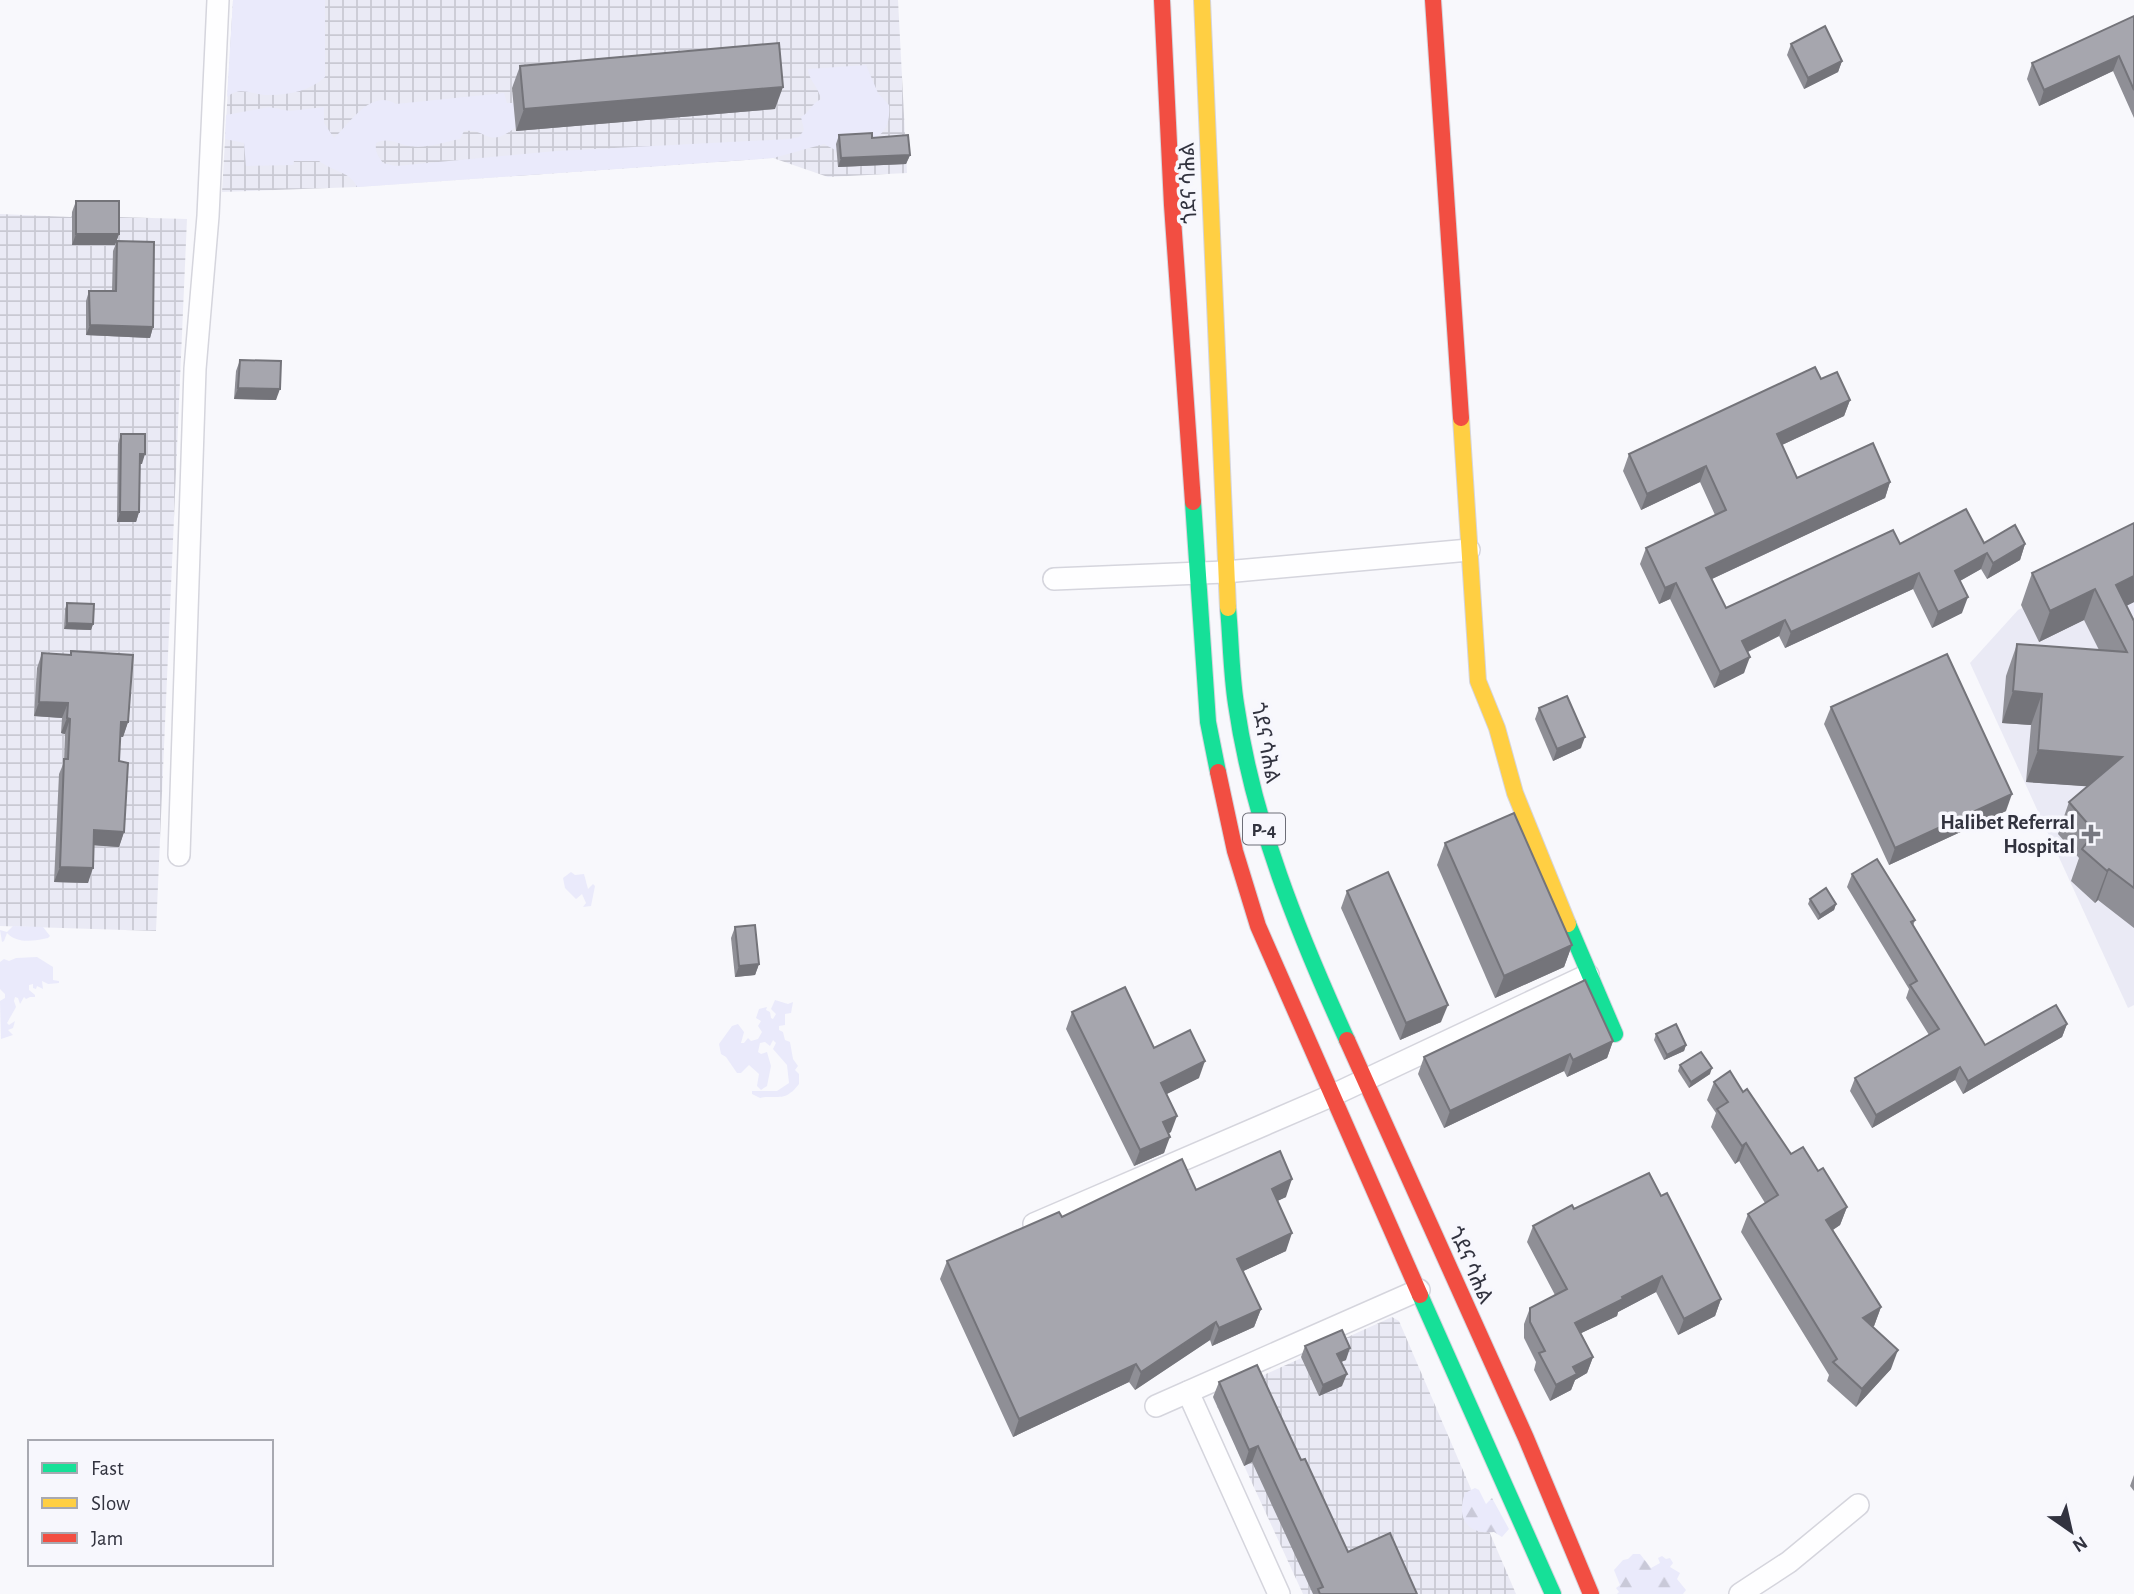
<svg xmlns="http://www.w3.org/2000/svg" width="2134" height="1594" font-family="'Alegreya Sans','Noto Sans Ethiopic',sans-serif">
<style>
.built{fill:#eaeaf5}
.industrial{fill:url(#industrial-grid)}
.green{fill:#eaeafb}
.forest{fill:url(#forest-firs)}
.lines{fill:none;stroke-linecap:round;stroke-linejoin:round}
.street-casing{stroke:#d5d5dd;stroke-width:24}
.fast-casing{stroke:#d5d5dd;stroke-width:18}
.slow-casing{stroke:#d5d5dd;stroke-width:18}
.jam-casing{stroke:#d5d5dd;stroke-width:18}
.street{stroke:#fefeff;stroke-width:21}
.fast{stroke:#16e098;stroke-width:16}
.slow{stroke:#ffcf43;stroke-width:16}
.jam{stroke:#f24e42;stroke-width:16}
.wall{fill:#8f8f96}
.shaded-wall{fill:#74747a}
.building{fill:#a6a6ae;stroke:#74747a;stroke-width:2}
.poi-dot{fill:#777881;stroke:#f7f7fd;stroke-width:2.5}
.labels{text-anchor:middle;stroke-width:7;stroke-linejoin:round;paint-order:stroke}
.shield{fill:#f7f7fd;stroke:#6d6e78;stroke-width:2}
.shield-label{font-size:19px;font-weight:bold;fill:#32333f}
.street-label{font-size:21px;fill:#32333f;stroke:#f7f7fd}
.poi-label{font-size:21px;font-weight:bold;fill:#32333f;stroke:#f7f7fd;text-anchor:end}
</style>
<defs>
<pattern id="industrial-grid" width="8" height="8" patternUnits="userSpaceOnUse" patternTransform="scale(1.75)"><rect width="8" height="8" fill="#eaeaf5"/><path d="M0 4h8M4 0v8" fill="none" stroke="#c9c9d3"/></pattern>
<pattern id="forest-firs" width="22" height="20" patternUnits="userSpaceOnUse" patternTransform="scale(1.75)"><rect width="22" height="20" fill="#eaeafb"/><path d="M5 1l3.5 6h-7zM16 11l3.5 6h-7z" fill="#c9c9d8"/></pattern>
</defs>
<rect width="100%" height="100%" fill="#f8f8fc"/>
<path class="built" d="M 2134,554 L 2134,1005 L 2128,1008 L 1970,663 L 2018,610 Z"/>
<g class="industrial">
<path d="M 233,0 L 898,0 L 907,173 L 828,177 L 773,158 L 357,187 L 222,192 Z"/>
<path d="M 72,212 L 115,212 L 116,217 L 187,219 L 156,931 L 0,926 L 0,214 L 71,217 Z"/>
<path d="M 1392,1317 L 1399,1321 L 1516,1594 L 1303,1594 L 1213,1398 Z"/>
</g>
<g class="green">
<path d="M 233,0 L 325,0 L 325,77 C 310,91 286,96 265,95 C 251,94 240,86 227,97 Z"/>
<path d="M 866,65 L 878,93 L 889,105 C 892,143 865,142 837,144 L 837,151 L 824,144 L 773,158 L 357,187 C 351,172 332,171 319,161 L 294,161 L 293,165 L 246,166 L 244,143 L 225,139 L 226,115 L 269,107 L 290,111 L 324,107 L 324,123 L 334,138 C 350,123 371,88 396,104 L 504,93 L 507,103 L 514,103 L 516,127 C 486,150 489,128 464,131 L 460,139 C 444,142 426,149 409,146 C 397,144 389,137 376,143 C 375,152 378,156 383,163 L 396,166 L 556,151 L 789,139 L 799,137 L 804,130 L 801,117 C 809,113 811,104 821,99 C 818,86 809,81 808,69 Z"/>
<path d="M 571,872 L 575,875 L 584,874 L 588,889 L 593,884 L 595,886 L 591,906 L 583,907 L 586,903 L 582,894 L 576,899 L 565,888 L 563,878 Z"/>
<path d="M 13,926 L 43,927 L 50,936 L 48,938 C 34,941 17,944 7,933 L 4,941 L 2,942 L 0,930 L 7,932 Z"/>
<path d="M 37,957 L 53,967 L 53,980 L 59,981 L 59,983 L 48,984 L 42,981 L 43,989 L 37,986 L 36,989 L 33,988 L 33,984 L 29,985 L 29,990 L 35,995 L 35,997 L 30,997 L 26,999 L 24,997 L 20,1004 L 18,998 L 15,997 L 14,1001 L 16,1007 L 7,1023 L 9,1025 L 15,1021 L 13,1028 L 8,1030 L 13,1035 L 1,1039 L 0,1001 L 5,998 L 5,994 L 0,989 L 0,962 L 4,959 L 9,961 L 16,958 Z"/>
<path d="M 775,1000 L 788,1004 L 793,1002 L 791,1013 L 785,1014 L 785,1025 L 779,1026 L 779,1030 L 783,1032 L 785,1040 L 790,1042 L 793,1059 L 798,1066 L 795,1070 L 799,1074 L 799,1084 C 796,1087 794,1091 790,1093 C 783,1100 769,1095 760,1098 L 752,1094 L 752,1091 L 777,1091 L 789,1083 L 787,1065 L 773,1049 L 776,1043 L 773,1040 L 770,1046 L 765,1042 L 760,1043 L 758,1052 L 761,1054 L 767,1052 L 771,1066 L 767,1086 L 761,1090 L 757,1086 L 759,1074 L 749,1065 L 741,1073 L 737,1073 L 726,1057 L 721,1054 L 719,1044 L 732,1026 L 738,1024 L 744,1032 L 741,1043 L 744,1043 L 748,1038 L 751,1041 L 758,1039 L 762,1032 L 758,1026 L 761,1021 L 756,1018 L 759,1009 L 767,1007 L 766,1010 L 770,1012 L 771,1018 L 773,1019 L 776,1014 L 771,1009 Z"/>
</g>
<g class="forest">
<path d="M 1475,1488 L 1479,1490 L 1486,1504 L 1492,1498 L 1509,1529 L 1502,1537 L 1494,1532 C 1467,1535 1456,1518 1465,1493 Z"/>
<path d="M 1633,1554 L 1640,1554 L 1651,1568 L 1660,1563 L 1658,1558 L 1662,1556 L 1666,1559 L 1670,1558 L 1673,1563 L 1670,1567 L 1680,1573 L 1677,1579 L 1686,1590 L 1683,1594 L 1617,1594 L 1619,1592 L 1616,1588 L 1620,1585 L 1614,1570 L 1623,1560 L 1628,1559 Z"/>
</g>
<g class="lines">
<defs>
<g id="street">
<path d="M 1054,579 L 1225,572 L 1469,550"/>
<path d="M 179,855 L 195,369 L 208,216 L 218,0"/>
<path d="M 1034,1224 L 1333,1095 L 1588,975"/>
<path d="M 1188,1392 L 1279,1594"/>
<path d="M 1156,1406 L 1419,1290"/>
<path d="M 1740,1594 L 1789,1562 L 1858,1505"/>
</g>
<g id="fast">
<path d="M 1193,502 L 1208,722 L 1218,772"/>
<path d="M 1228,608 C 1231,640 1231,672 1236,704 C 1253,822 1298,932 1347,1040"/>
<path d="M 1568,924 L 1615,1034"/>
<path d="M 1420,1295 L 1553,1594"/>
</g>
<g id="slow">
<path d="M 1202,0 L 1228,608"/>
<path d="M 1461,418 L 1478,681 L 1497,728 L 1515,793 L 1568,924"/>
</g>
<g id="jam">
<path d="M 1162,0 L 1172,205 L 1193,502"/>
<path d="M 1433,0 L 1461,418"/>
<path d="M 1218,772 L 1235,851 L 1258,926 L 1420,1295"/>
<path d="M 1347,1040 L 1526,1438 L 1591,1594"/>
</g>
</defs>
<use href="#street" class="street-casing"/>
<use href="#fast" class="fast-casing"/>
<use href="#slow" class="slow-casing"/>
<use href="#jam" class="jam-casing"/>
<use href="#street" class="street"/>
<use href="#fast" class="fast"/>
<use href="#slow" class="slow"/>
<use href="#jam" class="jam"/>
</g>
<g class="wall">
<path d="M 2134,16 L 2134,118 L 2113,71 L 2039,106 L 2027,79 L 2032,63 Z"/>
<path d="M 1791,44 L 1842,61 L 1838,72 L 1804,89 L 1787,55 Z"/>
<path d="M 520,66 L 775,109 L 516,131 L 512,88 Z"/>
<path d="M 839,135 L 910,155 L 906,164 L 838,167 L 836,144 Z"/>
<path d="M 76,201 L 119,234 L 115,245 L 72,245 L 72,212 Z"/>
<path d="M 117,241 L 153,327 L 150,338 L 86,335 L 86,301 L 89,291 L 112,291 L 113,251 Z"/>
<path d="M 240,360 L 276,400 L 234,399 L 236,371 Z"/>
<path d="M 1821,379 L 1850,400 L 1844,416 L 1782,445 L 1797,478 L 1890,482 L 1885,498 L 1712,579 L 1726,608 L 1900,544 L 2025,544 L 2020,560 L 1987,579 L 1981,569 L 1960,581 L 1962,613 L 1932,628 L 1913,589 L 1785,648 L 1779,636 L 1748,652 L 1744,673 L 1714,688 L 1670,599 L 1659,604 L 1640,564 L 1646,548 L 1715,515 L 1700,482 L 1641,510 L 1623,471 L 1629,454 Z"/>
<path d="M 121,434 L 142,464 L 140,464 L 139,512 L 136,522 L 117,522 L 118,444 Z"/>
<path d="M 2134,523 L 2134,602 L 2126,606 L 2134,621 L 2134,928 L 2098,900 L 2095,903 L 2071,881 L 2079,858 L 2058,834 L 2069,802 L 2087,786 L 2026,782 L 2031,725 L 2002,723 L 2006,676 L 2017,644 L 2099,650 L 2084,620 L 2039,642 L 2021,605 L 2032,573 Z"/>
<path d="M 67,603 L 93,624 L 91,630 L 64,629 L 65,609 Z"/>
<path d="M 71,651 L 128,722 L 123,737 L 120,737 L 119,761 L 124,832 L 119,847 L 94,845 L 88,883 L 54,882 L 59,774 L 64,762 L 65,734 L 61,733 L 62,718 L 34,716 L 37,668 L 42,653 L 70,655 Z"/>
<path d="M 1831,707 L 2006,811 L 1889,865 L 1824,724 Z"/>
<path d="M 1539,708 L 1581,748 L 1553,761 L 1535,719 Z"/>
<path d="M 1445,843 L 1572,945 L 1564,967 L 1495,998 L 1437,865 Z"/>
<path d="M 1852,874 L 1915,920 L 1913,926 L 1985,1045 L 2067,1024 L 2062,1037 L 1963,1094 L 1955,1080 L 1872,1128 L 1850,1091 L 1855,1078 L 1929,1035 L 1906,998 L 1909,989 L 1847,887 Z"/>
<path d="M 1347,891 L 1441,1022 L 1400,1040 L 1341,908 Z"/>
<path d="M 1810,899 L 1836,904 L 1834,910 L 1818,920 L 1808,904 Z"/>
<path d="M 735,927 L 759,964 L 755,975 L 735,977 L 731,938 Z"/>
<path d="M 1072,1012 L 1154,1048 L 1199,1078 L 1166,1094 L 1171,1132 L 1169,1133 L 1164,1153 L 1134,1166 L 1066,1029 Z"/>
<path d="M 1656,1034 L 1686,1045 L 1684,1051 L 1664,1060 L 1654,1040 Z"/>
<path d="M 1613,1041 L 1607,1058 L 1567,1077 L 1564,1071 L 1444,1128 L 1418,1074 L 1424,1057 Z"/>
<path d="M 1680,1065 L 1710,1074 L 1689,1088 L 1678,1071 Z"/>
<path d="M 1714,1082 L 1743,1092 L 1791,1154 L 1818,1171 L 1847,1207 L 1840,1225 L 1833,1230 L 1881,1307 L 1874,1326 L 1872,1327 L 1891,1369 L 1856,1407 L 1827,1381 L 1829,1375 L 1741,1232 L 1748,1214 L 1765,1203 L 1739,1161 L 1735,1164 L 1711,1127 L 1716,1113 L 1707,1100 Z"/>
<path d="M 1196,1190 L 1286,1197 L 1277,1201 L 1286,1251 L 1243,1271 L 1261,1309 L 1254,1327 L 1212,1346 L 1210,1340 L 1135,1390 L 1129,1382 L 1013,1437 L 940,1279 L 947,1261 Z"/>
<path d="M 1661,1196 L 1721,1299 L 1715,1316 L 1678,1335 L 1656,1292 L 1618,1312 L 1617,1316 L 1581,1333 L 1593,1357 L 1587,1373 L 1575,1380 L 1571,1390 L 1550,1401 L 1534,1370 L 1536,1362 L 1524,1338 L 1524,1324 L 1530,1308 L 1555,1295 L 1527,1242 L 1533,1226 L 1574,1209 Z"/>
<path d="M 1305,1346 L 1346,1360 L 1341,1362 L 1342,1386 L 1319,1396 L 1301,1357 Z"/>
<path d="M 1219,1382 L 1301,1460 L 1348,1552 L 1417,1594 L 1313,1594 L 1252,1462 L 1244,1466 L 1213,1397 Z"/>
<path d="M 2134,1475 L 2134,1491 L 2130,1486 Z"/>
</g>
<g class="shaded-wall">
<path d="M 2119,56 L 2113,71 L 2039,106 L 2044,90 Z"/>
<path d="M 1842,61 L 1838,72 L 1804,89 L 1808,78 Z"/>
<path d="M 783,87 L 775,109 L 516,131 L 524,109 Z"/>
<path d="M 910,155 L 906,164 L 838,167 L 841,158 Z"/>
<path d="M 76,234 L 119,234 L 115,245 L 72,245 Z"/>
<path d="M 90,325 L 153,327 L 150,338 L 86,335 Z"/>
<path d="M 238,388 L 280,389 L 276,400 L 234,399 Z"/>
<path d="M 1850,400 L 1844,416 L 1771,450 L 1777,434 Z"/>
<path d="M 140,454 L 145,454 L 142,464 L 136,464 Z"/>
<path d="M 1706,466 L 1700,482 L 1641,510 L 1647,494 Z"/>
<path d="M 1890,482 L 1885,498 L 1701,584 L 1706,568 Z"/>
<path d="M 120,512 L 139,512 L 136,522 L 117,522 Z"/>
<path d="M 2025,544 L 2020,560 L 1987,579 L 1993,563 Z"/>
<path d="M 1987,553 L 1981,569 L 1949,587 L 1955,571 Z"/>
<path d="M 1919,573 L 1913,589 L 1785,648 L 1791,632 Z"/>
<path d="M 2134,576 L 2134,602 L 2108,615 L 2116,585 Z"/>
<path d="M 1676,583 L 1670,599 L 1659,604 L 1665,588 Z"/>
<path d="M 2095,589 L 2084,620 L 2039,642 L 2050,611 Z"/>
<path d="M 1968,597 L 1962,613 L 1932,628 L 1938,612 Z"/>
<path d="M 1785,620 L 1779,636 L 1737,657 L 1742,641 Z"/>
<path d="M 67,623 L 93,624 L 91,630 L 64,629 Z"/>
<path d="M 1750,657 L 1744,673 L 1714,688 L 1720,672 Z"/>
<path d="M 2013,691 L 2042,694 L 2031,725 L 2002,723 Z"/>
<path d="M 39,702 L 68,703 L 62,718 L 34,716 Z"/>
<path d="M 67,718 L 70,719 L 65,734 L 61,733 Z"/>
<path d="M 121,722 L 128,722 L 123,737 L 116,736 Z"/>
<path d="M 1585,737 L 1581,748 L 1553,761 L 1557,749 Z"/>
<path d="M 2038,750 L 2122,757 L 2110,788 L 2026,782 Z"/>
<path d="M 2012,794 L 2006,811 L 1889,865 L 1895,848 Z"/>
<path d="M 94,830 L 124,832 L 119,847 L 89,845 Z"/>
<path d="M 60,867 L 93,868 L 88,883 L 54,882 Z"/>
<path d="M 2109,869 L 2098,900 L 2095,903 L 2107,871 Z"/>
<path d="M 1836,904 L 1834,910 L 1818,920 L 1820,915 Z"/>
<path d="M 1572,945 L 1564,967 L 1495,998 L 1504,976 Z"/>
<path d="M 759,964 L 755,975 L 735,977 L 739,966 Z"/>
<path d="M 1448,1005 L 1441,1022 L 1400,1040 L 1406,1023 Z"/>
<path d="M 2067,1024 L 2062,1037 L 1963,1094 L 1968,1081 Z"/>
<path d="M 1613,1041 L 1607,1058 L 1567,1077 L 1573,1060 Z"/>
<path d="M 1686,1045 L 1684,1051 L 1664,1060 L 1667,1055 Z"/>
<path d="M 1570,1054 L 1564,1071 L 1444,1128 L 1450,1111 Z"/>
<path d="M 1205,1061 L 1199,1078 L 1155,1100 L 1161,1083 Z"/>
<path d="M 1960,1067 L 1955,1080 L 1872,1128 L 1876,1115 Z"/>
<path d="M 1712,1068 L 1710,1074 L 1689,1088 L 1691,1082 Z"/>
<path d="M 1177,1116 L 1171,1132 L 1157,1139 L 1163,1122 Z"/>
<path d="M 1170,1137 L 1164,1153 L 1134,1166 L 1140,1150 Z"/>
<path d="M 1746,1143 L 1739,1161 L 1735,1164 L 1742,1146 Z"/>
<path d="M 1292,1179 L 1286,1197 L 1265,1207 L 1272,1189 Z"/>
<path d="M 1847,1207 L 1840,1225 L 1820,1238 L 1826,1220 Z"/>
<path d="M 1292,1233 L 1286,1251 L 1231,1277 L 1237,1259 Z"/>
<path d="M 1662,1276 L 1656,1292 L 1618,1312 L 1617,1316 L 1569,1339 L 1575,1323 Z"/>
<path d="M 1721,1299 L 1715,1316 L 1678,1335 L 1684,1319 Z"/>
<path d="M 1881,1307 L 1874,1326 L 1856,1337 L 1863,1318 Z"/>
<path d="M 1261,1309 L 1254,1327 L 1212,1346 L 1219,1328 Z"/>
<path d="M 1216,1322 L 1210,1340 L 1135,1390 L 1141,1372 Z"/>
<path d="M 1350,1348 L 1346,1360 L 1333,1365 L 1337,1354 Z"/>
<path d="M 1898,1350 L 1891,1369 L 1856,1407 L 1862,1389 Z"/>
<path d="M 1593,1357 L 1587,1373 L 1575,1380 L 1571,1390 L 1550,1401 L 1556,1385 L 1573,1367 Z"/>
<path d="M 1136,1364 L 1129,1382 L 1013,1437 L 1019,1419 Z"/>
<path d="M 1347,1374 L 1342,1386 L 1319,1396 L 1323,1385 Z"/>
<path d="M 1258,1446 L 1252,1462 L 1244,1466 L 1249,1450 Z"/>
</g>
<g class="building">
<path d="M 2134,16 L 2134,90 L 2119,56 L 2044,90 L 2032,63 Z"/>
<path d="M 1825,26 L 1842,61 L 1808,78 L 1791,44 Z"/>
<path d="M 779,43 L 783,87 L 524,109 L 520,66 Z"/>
<path d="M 872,133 L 872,138 L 908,135 L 910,155 L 841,158 L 839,135 Z"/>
<rect x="76" y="201" width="43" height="33"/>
<path d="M 117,241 L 154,242 L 153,327 L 90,325 L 89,291 L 116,291 Z"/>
<path d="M 240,360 L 281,361 L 280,389 L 238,388 Z"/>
<path d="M 1815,367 L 1821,379 L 1837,372 L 1850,400 L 1777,434 L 1797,478 L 1873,443 L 1890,482 L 1706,568 L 1726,608 L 1893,530 L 1900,544 L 1966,509 L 1984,543 L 2015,525 L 2025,544 L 1993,563 L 1987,553 L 1955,571 L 1968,597 L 1938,612 L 1919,573 L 1791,632 L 1785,620 L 1742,641 L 1750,657 L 1720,672 L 1676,583 L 1665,588 L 1646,548 L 1726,510 L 1706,466 L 1647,494 L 1629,454 Z"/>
<path d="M 121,434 L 145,434 L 145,454 L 140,454 L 139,512 L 120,512 Z"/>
<path d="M 2134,523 L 2134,576 L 2116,585 L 2134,621 L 2134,888 L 2109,869 L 2107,871 L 2082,849 L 2095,832 L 2069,802 L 2122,757 L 2038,750 L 2042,694 L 2013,691 L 2017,644 L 2127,652 L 2095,589 L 2050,611 L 2032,573 Z"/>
<path d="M 67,603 L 94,604 L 93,624 L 67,623 Z"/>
<path d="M 71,651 L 133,655 L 128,722 L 121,722 L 119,761 L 128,763 L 124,832 L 94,830 L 93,868 L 60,867 L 64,759 L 68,759 L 70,719 L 67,718 L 68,703 L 39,702 L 42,653 L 71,655 Z"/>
<path d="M 1947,654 L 2012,794 L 1895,848 L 1831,707 Z"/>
<path d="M 1567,696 L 1585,737 L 1557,749 L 1539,708 Z"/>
<path d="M 1514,813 L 1572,945 L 1504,976 L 1445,843 Z"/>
<path d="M 1877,859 L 1915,920 L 1911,922 L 1985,1045 L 2056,1005 L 2067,1024 L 1968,1081 L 1960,1067 L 1876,1115 L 1855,1078 L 1939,1029 L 1910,985 L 1917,981 L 1852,874 Z"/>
<path d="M 1388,872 L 1448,1005 L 1406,1023 L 1347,891 Z"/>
<path d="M 1826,888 L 1836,904 L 1820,915 L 1810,899 Z"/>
<path d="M 755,925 L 759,964 L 739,966 L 735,927 Z"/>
<path d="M 1585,980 L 1613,1041 L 1573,1060 L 1570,1054 L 1450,1111 L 1424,1057 Z"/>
<path d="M 1125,987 L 1154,1048 L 1190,1030 L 1205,1061 L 1161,1083 L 1177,1116 L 1163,1122 L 1170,1137 L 1140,1150 L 1072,1012 Z"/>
<path d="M 1676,1024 L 1686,1045 L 1667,1055 L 1656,1034 Z"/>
<path d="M 1701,1052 L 1712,1068 L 1691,1082 L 1680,1065 Z"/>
<path d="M 1730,1071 L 1743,1092 L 1747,1089 L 1791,1154 L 1803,1147 L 1818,1171 L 1823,1168 L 1847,1207 L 1826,1220 L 1881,1307 L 1863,1318 L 1898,1350 L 1862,1389 L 1833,1362 L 1837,1359 L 1748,1214 L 1778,1195 L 1746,1143 L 1742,1146 L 1717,1109 L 1728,1102 L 1714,1082 Z"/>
<path d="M 1280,1151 L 1292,1179 L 1272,1189 L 1292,1233 L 1237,1259 L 1261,1309 L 1219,1328 L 1216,1322 L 1141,1372 L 1136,1364 L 1019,1419 L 947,1261 L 1059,1212 L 1062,1217 L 1182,1159 L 1196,1190 Z"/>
<path d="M 1649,1173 L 1661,1196 L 1667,1193 L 1721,1299 L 1684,1319 L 1662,1276 L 1622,1297 L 1623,1299 L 1575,1323 L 1593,1357 L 1573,1367 L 1577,1374 L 1556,1385 L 1539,1353 L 1545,1351 L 1530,1322 L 1530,1308 L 1567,1289 L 1533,1226 L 1572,1205 L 1574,1209 Z"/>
<path d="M 1342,1330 L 1350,1348 L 1337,1354 L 1347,1374 L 1323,1385 L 1305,1346 Z"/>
<path d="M 1257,1365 L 1301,1460 L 1305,1459 L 1348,1552 L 1390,1533 L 1417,1594 L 1320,1594 L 1318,1589 L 1323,1587 L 1258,1446 L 1249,1450 L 1219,1382 Z"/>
</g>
<path class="poi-dot" d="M2087.5 823.5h7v7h7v7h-7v7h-7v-7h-7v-7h7z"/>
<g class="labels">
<rect class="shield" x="1243" y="813.5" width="42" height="31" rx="5"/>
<g class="shield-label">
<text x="1264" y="836">P-4</text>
</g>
<g class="street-label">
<text transform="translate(1188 183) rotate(-92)" y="7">ጎደና ሳሕል</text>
<text transform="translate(1266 743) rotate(79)" y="7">ጎደና ሳሕል</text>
<text transform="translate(1471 1265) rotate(66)" y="7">ጎደና ሳሕል</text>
</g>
<g class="poi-label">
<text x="2075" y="829">Halibet Referral<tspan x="2075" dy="24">Hospital</tspan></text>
</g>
</g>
<rect x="28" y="1440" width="245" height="126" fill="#f7f7fd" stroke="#a8a9b1" stroke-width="2"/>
<rect x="42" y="1463" width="35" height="10" fill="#16e098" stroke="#a8a9b1" stroke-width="2"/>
<text x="91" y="1475" font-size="21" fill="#32333f">Fast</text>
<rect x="42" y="1498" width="35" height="10" fill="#ffcf43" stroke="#a8a9b1" stroke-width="2"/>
<text x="91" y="1510" font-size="21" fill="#32333f">Slow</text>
<rect x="42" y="1533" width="35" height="10" fill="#f24e42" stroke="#a8a9b1" stroke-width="2"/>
<text x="91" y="1545" font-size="21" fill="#32333f">Jam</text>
<g transform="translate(2071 1531) rotate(146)" stroke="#f7f7fd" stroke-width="5" paint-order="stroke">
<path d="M0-5L12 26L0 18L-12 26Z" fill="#32333f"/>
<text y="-10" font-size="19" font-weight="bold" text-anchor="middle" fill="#32333f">N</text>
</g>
</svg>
